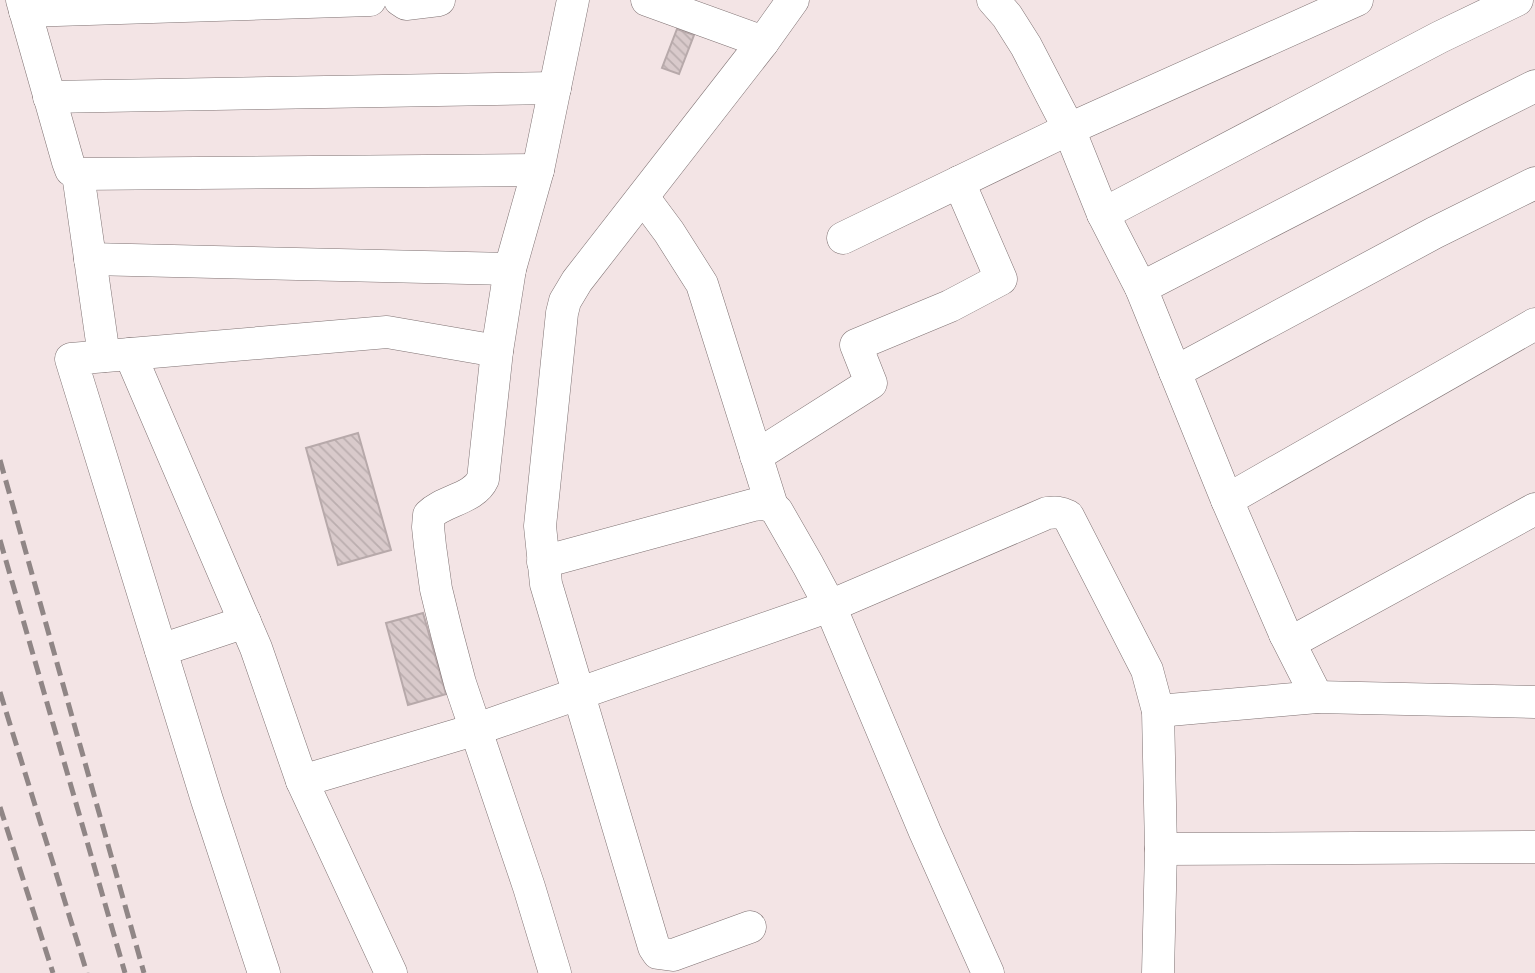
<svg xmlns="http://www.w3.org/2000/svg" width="1535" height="973" font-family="'Open Sans',sans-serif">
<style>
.building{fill:url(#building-back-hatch);stroke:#b7a9aa;stroke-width:2}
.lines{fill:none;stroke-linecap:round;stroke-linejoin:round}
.minor-casing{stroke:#7f7273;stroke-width:33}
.minor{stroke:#fff;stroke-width:32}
.rail{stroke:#908686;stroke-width:5;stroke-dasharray:14 7;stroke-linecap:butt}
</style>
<defs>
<pattern id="building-back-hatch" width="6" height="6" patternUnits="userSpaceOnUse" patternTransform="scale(1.75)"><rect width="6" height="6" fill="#d9cacb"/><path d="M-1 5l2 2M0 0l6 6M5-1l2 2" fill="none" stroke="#bbaeaf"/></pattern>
</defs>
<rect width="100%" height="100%" fill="#f3e4e5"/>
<g class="building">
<path d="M 677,29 L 694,35 L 679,74 L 662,68 Z"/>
<path d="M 358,433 L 391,550 L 338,565 L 306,448 Z"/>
<path d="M 423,613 L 446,694 L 408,705 L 386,623 Z"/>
</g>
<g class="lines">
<defs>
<g id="minor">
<path d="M 22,0 L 68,162 L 71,170 L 78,174 L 538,170"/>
<path d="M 400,0 L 406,4 L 439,0"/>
<path d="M 647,0 L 763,42"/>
<path d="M 993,0 L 1007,16 L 1026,46 L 1069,129 L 1103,214 L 1141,288 L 1227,500 L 1285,634 C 1289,639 1291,640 1297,639 L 1535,509"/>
<path d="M 25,11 L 370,0"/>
<path d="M 49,97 L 555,88"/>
<path d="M 78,174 L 104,356"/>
<path d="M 643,197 L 669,232 L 702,284 L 772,506"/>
<path d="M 1103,214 L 1440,37 L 1517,0"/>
<path d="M 843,238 L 1069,129 L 1357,0"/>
<path d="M 90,259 L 510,269"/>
<path d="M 1141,288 L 1475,116 L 1535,86"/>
<path d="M 130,354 L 256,648 L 302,781 L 391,973"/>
<path d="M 1175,372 L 1434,233 L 1535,183"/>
<path d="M 756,456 L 871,383 L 856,345 L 950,306 L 1001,279 L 959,182"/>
<path d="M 1227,500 L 1535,324"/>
<path d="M 543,562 L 753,505 C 763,504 769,503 777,511 L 808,565 L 830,606 L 925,832 L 988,973"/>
<path d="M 1285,634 L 1317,697"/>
<path d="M 161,650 L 245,622"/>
<path d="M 1158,711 L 1317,697 L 1535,702"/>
<path d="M 302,781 L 477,729 L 830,606 L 1047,513 C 1055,512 1060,512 1068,516 L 1147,670 L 1158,711 L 1161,849 L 1158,973"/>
<path d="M 1161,849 L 1535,847"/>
<path d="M 750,927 L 673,955 L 658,953 L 654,947 L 546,584 L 540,526 L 562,313 L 565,301 L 577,281 L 763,42 L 793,0"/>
<path d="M 264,973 L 207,800 L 71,359 L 387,332 L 497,351"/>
<path d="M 555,973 L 529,887 L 460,683 L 447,634 L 436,589 L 430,546 L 428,527 L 429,515 C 444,500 474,499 483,479 L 497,351 L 510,269 L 538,170 L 573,0"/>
</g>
</defs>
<use href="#minor" class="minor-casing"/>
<use href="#minor" class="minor"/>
<g class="rail">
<path d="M 0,460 L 144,973"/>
<path d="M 0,540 L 125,973"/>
<path d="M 0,692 L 87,973"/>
<path d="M 0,807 L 53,973"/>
</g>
</g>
</svg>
